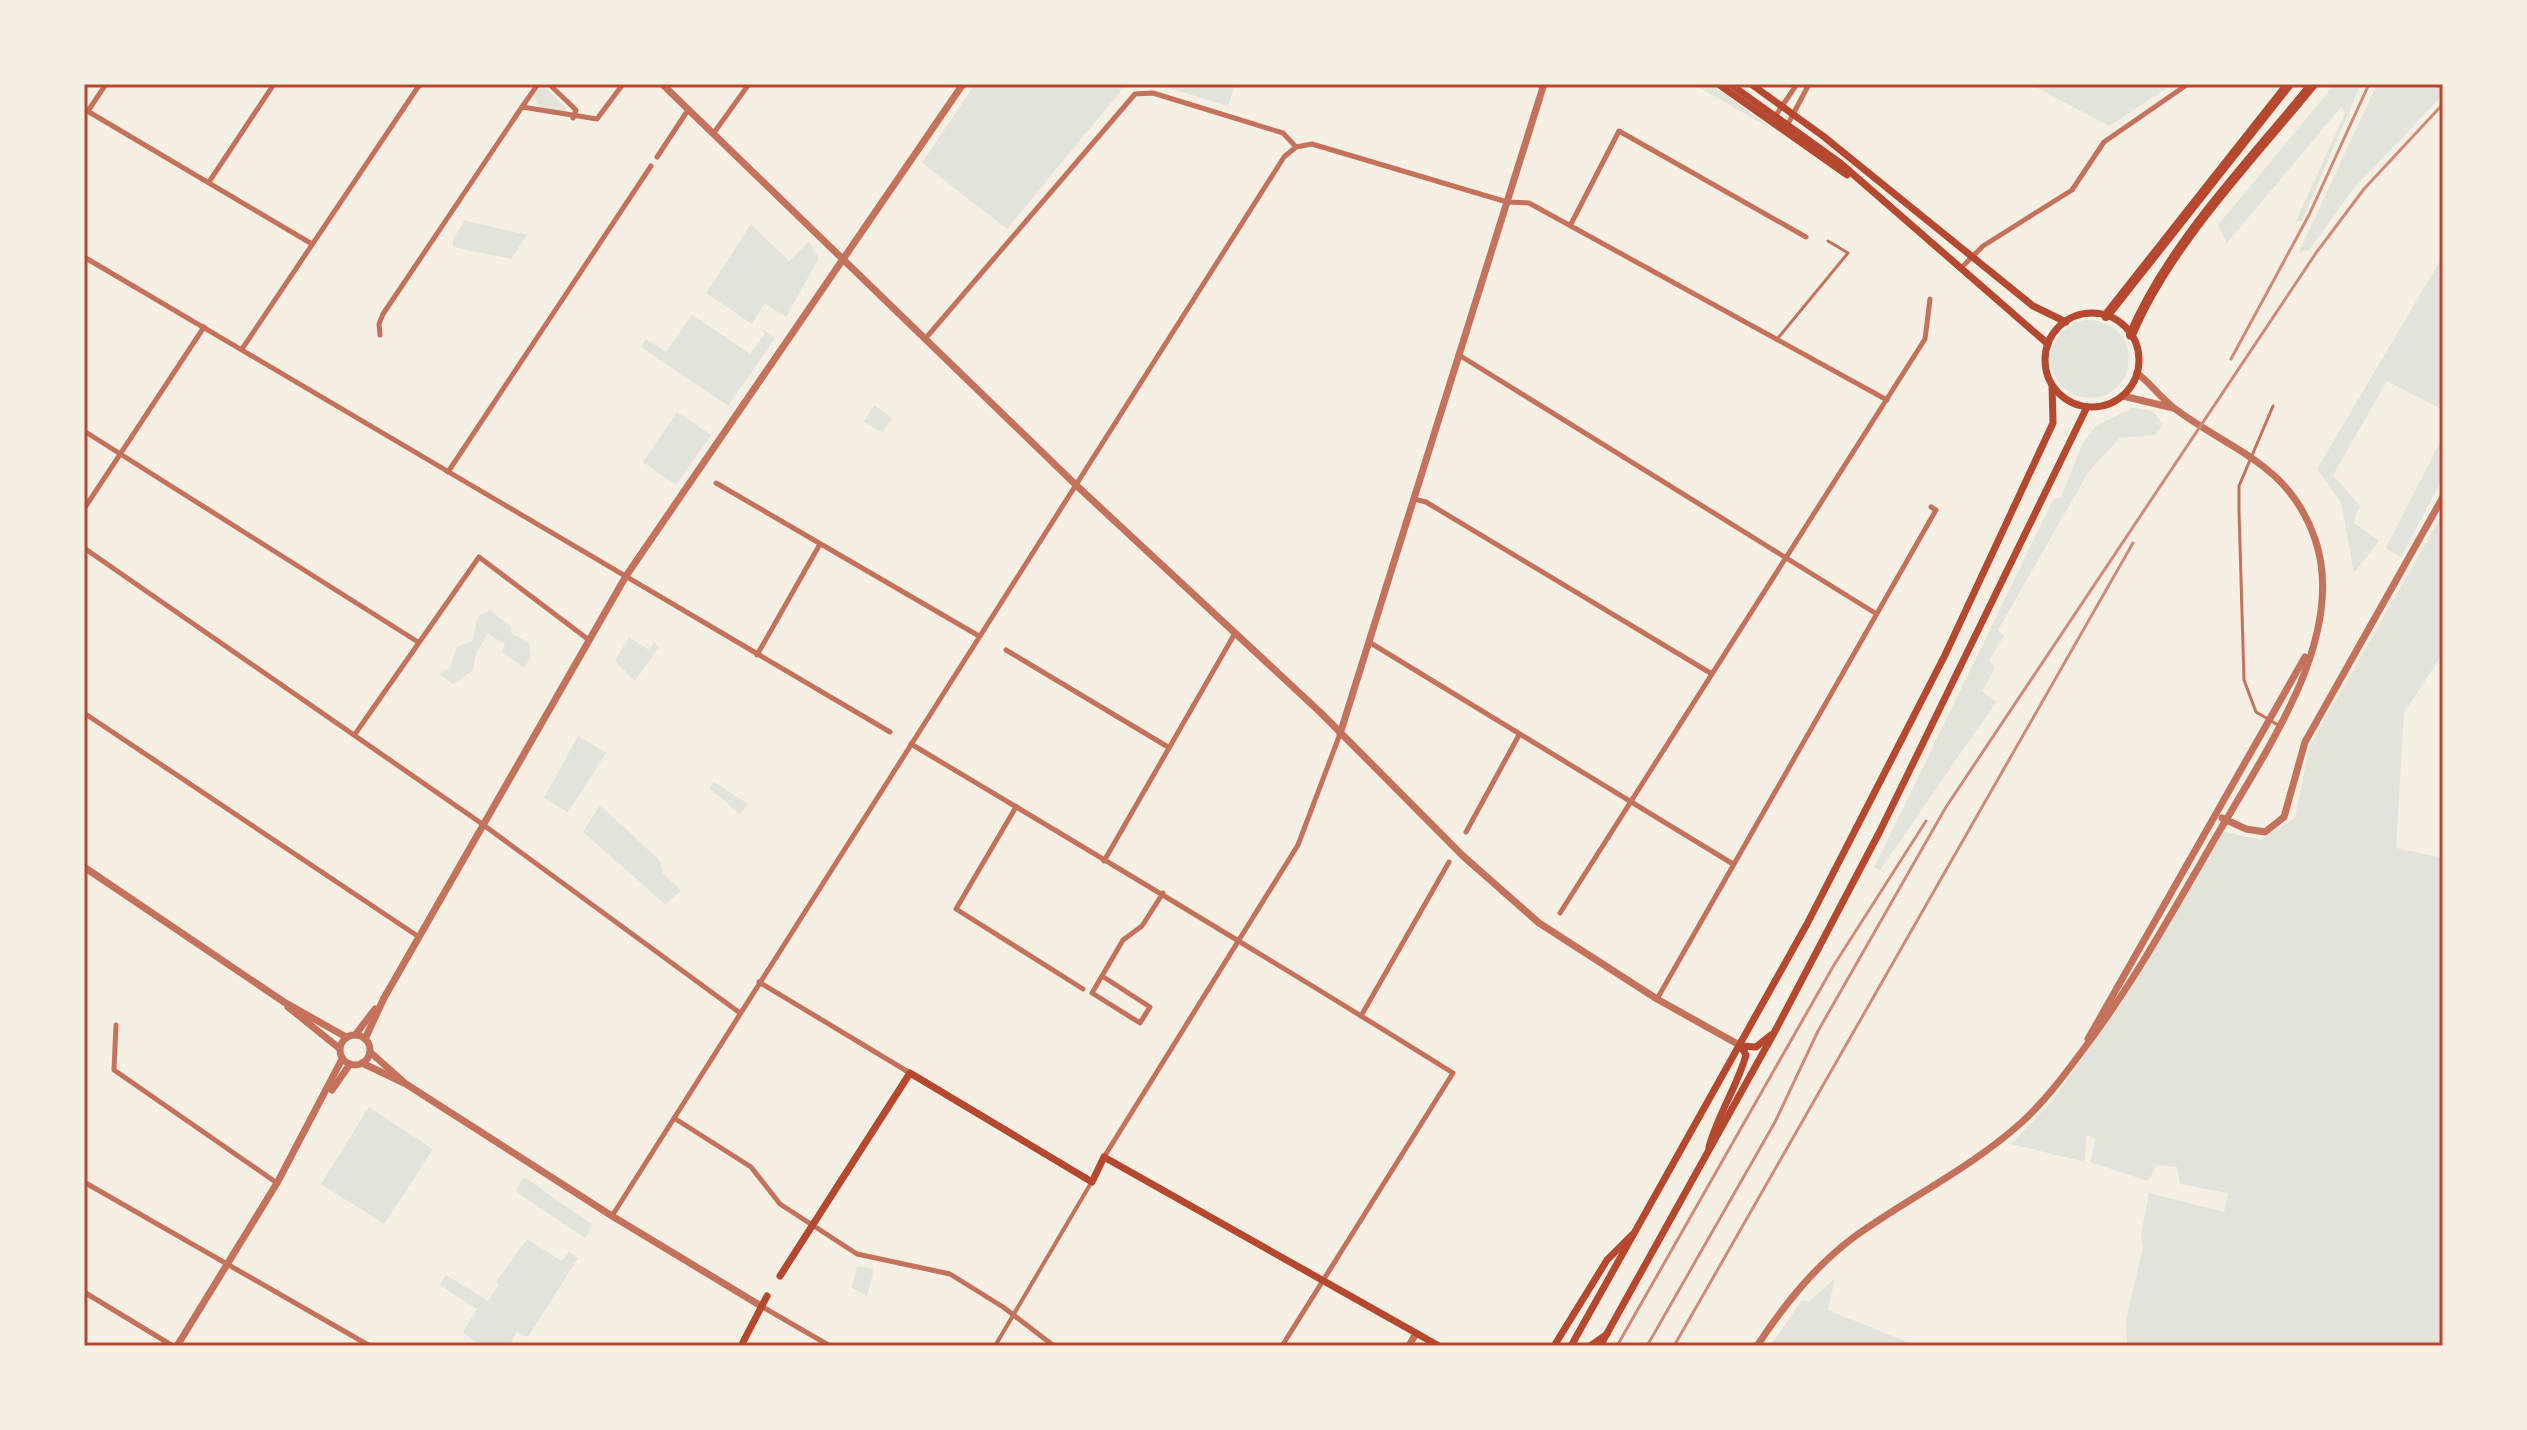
<svg xmlns="http://www.w3.org/2000/svg" width="2527" height="1430" font-family="'DejaVu Sans',sans-serif">
<style>
.green{fill:#e2e4dc}
.lines{fill:none;stroke-linecap:round;stroke-linejoin:round}
.service{stroke:#c5725c;stroke-width:3}
.pedestrian{stroke:#c5725c;stroke-width:4}
.minor{stroke:#c5725c;stroke-width:5}
.tertiary{stroke:#c5725c;stroke-width:7}
.secondary{stroke:#b5482f;stroke-width:7}
.motorway{stroke:#b5482f;stroke-width:10}
.rail{stroke:#cf8b77;stroke-width:3}
.neatline{fill:none;stroke:#b5482f;stroke-width:3}
</style>
<rect width="100%" height="100%" fill="#f6efe4"/>
<g class="green">
<path d="M 975,84 L 1132,84 L 1123,88 L 1007,229 L 922,163 Z"/>
<path d="M 1156,84 L 1235,84 L 1228,106 Z"/>
<path d="M 1693,84 L 1710,84 L 1775,131 Z"/>
<path d="M 2030,84 L 2173,84 L 2109,126 Z"/>
<path d="M 2335,84 L 2361,84 L 2302,221 L 2296,221 L 2345,113 L 2341,107 L 2227,243 L 2218,225 Z"/>
<path d="M 2377,84 L 2443,84 L 2443,95 L 2354,188 L 2309,250 L 2299,252 Z"/>
<path d="M 539,87 L 545,87 L 566,108 L 566,112 L 539,107 L 533,96 Z"/>
<path d="M 462,219 L 463,220 L 527,235 L 511,259 L 453,247 L 453,239 L 464,222 Z"/>
<path d="M 751,224 L 789,261 L 809,242 L 819,258 L 786,317 L 764,303 L 752,324 L 706,293 Z"/>
<path d="M 2443,256 L 2443,410 L 2387,381 L 2333,475 L 2360,506 L 2353,522 L 2379,541 L 2354,573 L 2341,502 L 2317,469 Z"/>
<path d="M 692,315 L 750,354 L 765,334 L 762,329 L 775,338 L 728,406 L 641,347 L 646,339 L 666,352 Z"/>
<circle cx="2090" cy="359" r="39"/>
<path d="M 874,405 L 892,418 L 882,432 L 864,422 Z"/>
<path d="M 2133,408 L 2153,411 L 2163,425 L 2155,435 L 2120,438 L 2089,471 L 1998,630 L 2004,636 L 1989,660 L 1995,668 L 1982,691 L 1996,702 L 1880,870 L 1874,868 L 2053,500 L 2061,497 L 2083,443 L 2097,425 Z"/>
<path d="M 677,412 L 711,435 L 676,485 L 643,462 Z"/>
<path d="M 2443,436 L 2443,478 L 2401,557 L 2386,548 Z"/>
<path d="M 2443,513 L 2443,653 L 2404,713 L 2396,848 L 2443,858 L 2443,1346 L 2127,1346 L 2126,1320 L 2143,1247 L 2141,1235 L 2149,1193 L 2224,1212 L 2228,1193 L 2180,1184 L 2177,1167 L 2157,1165 L 2148,1181 L 2090,1162 L 2096,1139 L 2086,1135 L 2085,1162 L 2011,1144 L 2052,1101 L 2124,1000 L 2223,831 L 2260,840 L 2295,818 L 2309,747 Z"/>
<path d="M 490,610 L 511,627 L 512,634 L 529,642 L 531,657 L 524,668 L 502,652 L 505,644 L 488,634 L 476,653 L 473,670 L 453,684 L 439,674 L 450,667 L 457,647 L 472,641 L 478,616 Z"/>
<path d="M 629,637 L 649,650 L 654,642 L 659,647 L 635,681 L 615,661 Z"/>
<path d="M 578,736 L 606,753 L 568,812 L 544,798 Z"/>
<path d="M 714,782 L 748,804 L 740,814 L 709,788 Z"/>
<path d="M 600,805 L 660,861 L 663,874 L 681,890 L 666,905 L 583,832 Z"/>
<path d="M 369,1107 L 433,1149 L 384,1224 L 321,1184 Z"/>
<path d="M 524,1177 L 593,1225 L 585,1238 L 515,1191 Z"/>
<path d="M 527,1239 L 562,1261 L 569,1252 L 578,1258 L 528,1337 L 517,1332 L 509,1346 L 480,1346 L 463,1332 L 477,1309 L 440,1285 L 446,1275 L 488,1301 L 499,1285 L 496,1282 Z"/>
<path d="M 857,1266 L 874,1269 L 867,1296 L 852,1288 Z"/>
<path d="M 1835,1278 L 1828,1310 L 1918,1346 L 1770,1346 L 1802,1300 L 1809,1302 Z"/>
</g>
<g class="lines">
<g class="service">
<path d="M 1778,338 L 1848,253 L 1828,241"/>
<path d="M 2273,406 L 2239,486 L 2239,511 L 2244,680 L 2256,712 L 2278,725"/>
</g>
<path class="pedestrian" d="M 995,1346 L 1091,1183"/>
<g class="minor">
<path d="M 549,84 L 576,110 L 573,118"/>
<path d="M 522,107 L 538,84"/>
<path d="M 84,109 L 312,244"/>
<path d="M 88,111 L 106,84"/>
<path d="M 1776,115 L 1797,84"/>
<path d="M 1788,124 L 1809,84"/>
<path d="M 713,134 L 749,84"/>
<path d="M 657,157 L 688,110"/>
<path d="M 209,182 L 274,84"/>
<path d="M 1571,224 L 1619,131 L 1806,237"/>
<path d="M 84,257 L 890,732"/>
<path d="M 1962,267 L 1983,246 L 2072,190 L 2104,142 L 2188,84"/>
<path d="M 380,335 L 379,324 L 383,314 L 522,107 L 597,119 L 623,84"/>
<path d="M 925,339 L 1135,94 L 1153,93 L 1283,133 L 1296,147"/>
<path d="M 242,349 L 420,84"/>
<path d="M 1459,355 L 1875,613"/>
<path d="M 84,431 L 418,642"/>
<path d="M 448,472 L 651,166"/>
<path d="M 716,483 L 979,636"/>
<path d="M 1414,499 L 1426,502 L 1712,674"/>
<path d="M 84,509 L 204,327"/>
<path d="M 84,548 L 478,821 L 740,1013"/>
<path d="M 1369,642 L 1733,864"/>
<path d="M 1006,650 L 1168,747"/>
<path d="M 757,655 L 820,544"/>
<path d="M 84,713 L 419,937"/>
<path d="M 355,734 L 479,557 L 589,640"/>
<path d="M 911,744 C 1092,852 1274,961 1453,1073 L 1282,1346"/>
<path d="M 1016,807 L 956,909 L 1083,989"/>
<path d="M 1466,832 L 1519,735"/>
<path d="M 1104,861 L 1234,635"/>
<path d="M 1560,913 L 1925,339 L 1930,299"/>
<path d="M 1102,976 L 1150,1007 L 1140,1023 L 1092,993 L 1123,940 L 1142,926 L 1163,893"/>
<path d="M 759,982 L 910,1073"/>
<path d="M 1657,999 L 1936,510 L 1931,507"/>
<path d="M 1361,1016 L 1449,862"/>
<path d="M 116,1025 L 114,1070 L 277,1183"/>
<path d="M 674,1118 L 751,1167 L 780,1204 L 857,1254 L 950,1274 L 1003,1307 L 1054,1346"/>
<path d="M 1104,1157 L 1298,845 L 1340,734"/>
<path d="M 84,1182 L 370,1346"/>
<path d="M 612,1216 L 1284,157 L 1296,147 L 1312,144 L 1507,202 L 1529,203 L 1887,400"/>
<path d="M 84,1292 L 173,1346"/>
<path d="M 761,1306 L 830,1346"/>
</g>
<g class="tertiary">
<path d="M 662,84 L 1076,485 L 1321,713 L 1463,856 L 1539,923 L 1657,999 L 1741,1046"/>
<path d="M 2123,396 L 2173,408"/>
<path d="M 1340,734 L 1544,84"/>
<path d="M 2222,818 L 2246,829 L 2265,832 L 2284,817 L 2305,742 L 2443,497"/>
<path d="M 84,867 L 284,1002 L 346,1037"/>
<path d="M 288,1007 L 339,1048"/>
<path d="M 356,1034 L 375,1009"/>
<circle cx="355" cy="1050" r="15"/>
<path d="M 365,1039 L 384,998 L 626,576 L 963,84"/>
<path d="M 2088,1039 L 2305,657"/>
<path d="M 370,1052 L 406,1084 L 612,1216 L 761,1306"/>
<path d="M 362,1063 L 404,1083"/>
<path d="M 332,1090 L 350,1064"/>
<path d="M 177,1346 L 277,1183 L 342,1059"/>
<path d="M 1409,1346 L 1416,1333"/>
<path d="M 1757,1346 C 1784,1305 1814,1267 1854,1237 C 1910,1197 1971,1168 2022,1122 C 2044,1102 2062,1078 2080,1054 C 2129,990 2168,920 2209,849 C 2240,795 2277,739 2301,682 C 2319,638 2331,585 2315,539 C 2289,463 2231,451 2174,408 C 2160,397 2150,383 2137,373"/>
</g>
<g class="secondary">
<path d="M 1718,84 L 1847,175"/>
<path d="M 1730,84 L 1839,162 L 2048,344"/>
<path d="M 1751,84 L 1823,136 L 2033,306 L 2066,322"/>
<circle cx="2092" cy="360" r="47"/>
<path d="M 1741,1046 L 1756,1047 L 1771,1035"/>
<path d="M 1709,1147 C 1718,1114 1737,1087 1746,1055 L 1741,1046"/>
<path d="M 780,1276 L 910,1073 L 1092,1182 L 1104,1157 L 1439,1346"/>
<path d="M 741,1346 L 767,1296"/>
<path d="M 1554,1346 L 1607,1260 L 1632,1235"/>
<path d="M 1571,1346 L 1807,924 L 1945,655 L 2053,423 L 2052,385"/>
<path d="M 1590,1346 L 1607,1334"/>
<path d="M 1600,1346 L 1774,1033 L 1880,831 L 2087,407"/>
</g>
<g class="motorway">
<path d="M 2106,316 L 2289,84"/>
<path d="M 2131,335 C 2169,244 2251,161 2313,84"/>
</g>
<g class="rail">
<path d="M 2231,359 L 2309,215 L 2369,84"/>
<path d="M 1617,1346 L 1834,965 L 1926,821"/>
<path d="M 1647,1346 L 1775,1122 L 1818,1031 L 1946,807 L 2316,253 L 2364,189 L 2443,104"/>
<path d="M 1674,1346 L 2133,543"/>
</g>
</g>
<rect width="2527" height="1430" fill="none" stroke="#f6efe4" stroke-width="172"/>
<rect x="86" y="86" width="2355" height="1258" class="neatline"/>
</svg>
